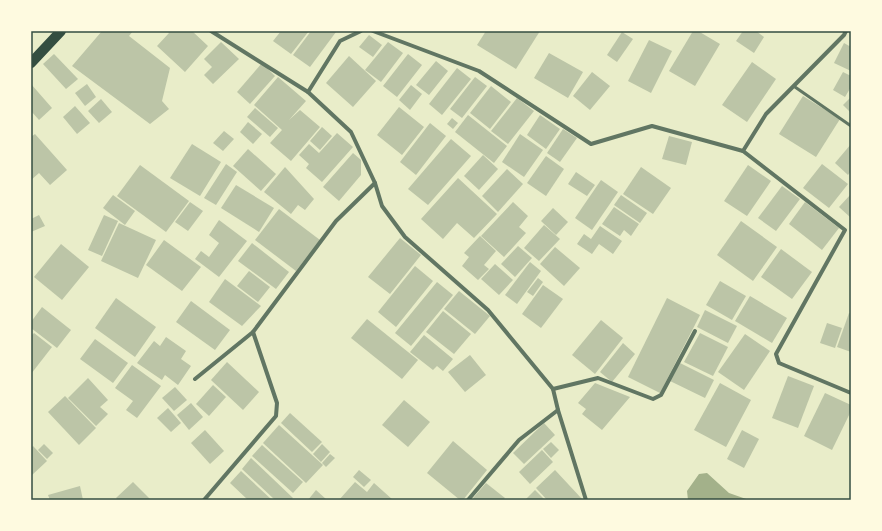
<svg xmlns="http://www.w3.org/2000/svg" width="882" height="531" font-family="'PT Sans Narrow',sans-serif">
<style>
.water{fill:#a3b18a}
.building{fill:#bcc5a7}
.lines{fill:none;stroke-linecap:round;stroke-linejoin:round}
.service{stroke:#617663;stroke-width:3}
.minor{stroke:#617663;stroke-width:4}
.primary{stroke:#344e41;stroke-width:10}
.neatline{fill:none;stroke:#344e41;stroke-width:1.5}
</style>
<rect width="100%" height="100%" fill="#e9edc9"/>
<path class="water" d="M 707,473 L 729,493 L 749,500 L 688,500 L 687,491 L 699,474 Z"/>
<g class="building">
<path d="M 102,31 L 133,31 L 129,36 L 170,68 L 162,101 L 169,109 L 150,124 L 72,66 Z"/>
<path d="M 167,31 L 192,31 L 208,46 L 185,72 L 157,46 L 169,33 Z"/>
<path d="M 281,31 L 309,31 L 291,54 L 273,41 Z"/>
<path d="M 311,31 L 334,31 L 336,32 L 310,67 L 293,55 Z"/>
<path d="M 486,31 L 540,31 L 516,69 L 477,45 Z"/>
<path d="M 693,31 L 698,31 L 720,44 L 695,86 L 669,71 Z"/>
<path d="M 743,31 L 756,31 L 764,37 L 754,53 L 736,41 Z"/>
<path d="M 622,32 L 633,39 L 617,62 L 607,55 Z"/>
<path d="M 369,35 L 382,45 L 373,57 L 359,47 Z"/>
<path d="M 649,40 L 672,51 L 651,93 L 628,81 Z"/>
<path d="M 221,42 L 239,59 L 213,84 L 204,75 L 212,67 L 204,59 Z"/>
<path d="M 388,42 L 403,53 L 381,82 L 365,70 Z"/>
<path d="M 844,43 L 851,47 L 851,71 L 834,63 Z"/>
<path d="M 549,53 L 583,72 L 568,98 L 534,78 Z"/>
<path d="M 54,54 L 78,79 L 66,89 L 43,64 Z"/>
<path d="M 408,54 L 422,65 L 397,97 L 383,86 Z"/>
<path d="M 349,56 L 376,81 L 353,107 L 326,83 Z"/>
<path d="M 436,61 L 448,71 L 429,95 L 416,85 Z"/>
<path d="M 752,62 L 776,79 L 747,122 L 722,105 Z"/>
<path d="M 262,63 L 275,76 L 250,104 L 237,92 Z"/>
<path d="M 457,68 L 471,79 L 442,115 L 429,104 Z"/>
<path d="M 592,72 L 610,86 L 590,110 L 573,96 Z"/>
<path d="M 843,72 L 851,76 L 851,87 L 845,97 L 833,90 Z"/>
<path d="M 278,77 L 306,101 L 289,120 L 300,110 L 320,127 L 291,161 L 270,143 L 282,130 L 254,105 Z"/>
<path d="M 475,77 L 487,86 L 462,118 L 450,109 Z"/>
<path d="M 31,84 L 52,108 L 39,120 L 31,111 Z"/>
<path d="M 87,84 L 96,97 L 85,106 L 75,93 Z"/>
<path d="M 411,85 L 422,94 L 410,110 L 399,100 Z"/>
<path d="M 491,86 L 511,102 L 490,129 L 470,113 Z"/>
<path d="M 803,96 L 840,119 L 816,157 L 779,134 Z"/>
<path d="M 851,97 L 851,113 L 843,105 Z"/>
<path d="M 517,98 L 534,111 L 508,144 L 491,131 Z"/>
<path d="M 101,99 L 112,112 L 99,123 L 88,111 Z"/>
<path d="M 75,106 L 90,123 L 77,134 L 63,117 Z"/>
<path d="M 399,107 L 424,127 L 402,155 L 377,135 Z"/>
<path d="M 255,108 L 278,128 L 270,137 L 247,117 Z"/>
<path d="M 468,115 L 507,146 L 494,163 L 455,132 Z"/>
<path d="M 540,115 L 560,129 L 546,149 L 527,135 Z"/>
<path d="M 452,118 L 458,123 L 453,129 L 447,124 Z"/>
<path d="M 248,122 L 262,134 L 253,144 L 240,132 Z"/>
<path d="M 430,123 L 446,136 L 416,175 L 400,162 Z"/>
<path d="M 322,127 L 332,136 L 320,150 L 310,141 Z"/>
<path d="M 563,129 L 577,138 L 560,162 L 547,153 Z"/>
<path d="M 224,131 L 234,139 L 223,151 L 213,143 Z"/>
<path d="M 337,133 L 353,147 L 322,182 L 306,168 L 309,164 L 299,155 L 309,144 L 319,153 Z"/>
<path d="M 35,134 L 67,170 L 50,185 L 39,173 L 31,180 L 31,137 Z"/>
<path d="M 520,134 L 543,150 L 524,177 L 502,162 Z"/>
<path d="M 669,136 L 692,142 L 686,165 L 662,159 Z"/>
<path d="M 451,139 L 471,156 L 428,205 L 408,189 Z"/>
<path d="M 192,144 L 221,162 L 200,196 L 170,178 Z"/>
<path d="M 851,144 L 851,171 L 848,175 L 835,163 Z"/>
<path d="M 248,149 L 276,174 L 261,191 L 233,166 Z"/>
<path d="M 353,153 L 361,160 L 361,175 L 339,201 L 323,187 Z"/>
<path d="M 483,155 L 498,169 L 479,190 L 464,176 Z"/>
<path d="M 546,156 L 564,169 L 546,196 L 527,183 Z"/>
<path d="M 226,164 L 237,172 L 216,205 L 204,198 Z"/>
<path d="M 822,164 L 848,184 L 829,208 L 803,188 Z"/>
<path d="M 140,165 L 189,201 L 166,232 L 117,196 Z"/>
<path d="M 748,165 L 771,181 L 747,216 L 724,201 Z"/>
<path d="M 285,167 L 314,199 L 305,210 L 298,205 L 291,214 L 264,192 Z"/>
<path d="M 641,167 L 671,188 L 653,214 L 623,194 Z"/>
<path d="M 507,169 L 523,184 L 498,212 L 482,196 Z"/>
<path d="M 576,172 L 595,185 L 587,196 L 568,184 Z"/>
<path d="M 458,178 L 497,214 L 474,238 L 457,223 L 443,239 L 421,219 Z"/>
<path d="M 601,180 L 618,192 L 592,230 L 575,218 Z"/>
<path d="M 236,185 L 274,208 L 259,232 L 221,208 Z"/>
<path d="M 782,186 L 800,199 L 776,231 L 758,218 Z"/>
<path d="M 851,194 L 851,218 L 839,207 Z"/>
<path d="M 113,195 L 135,211 L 125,225 L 103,208 Z"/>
<path d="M 621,195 L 647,213 L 640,223 L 614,205 Z"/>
<path d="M 190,202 L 203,211 L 188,231 L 175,222 Z"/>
<path d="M 513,202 L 528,216 L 519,227 L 526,233 L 504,257 L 481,236 Z"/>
<path d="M 805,202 L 839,228 L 822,250 L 789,224 Z"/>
<path d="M 614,207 L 639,224 L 631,236 L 624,230 L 620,236 L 602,224 Z"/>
<path d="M 553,208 L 568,222 L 556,235 L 541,221 Z"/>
<path d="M 279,209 L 320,240 L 296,271 L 255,240 Z"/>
<path d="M 39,215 L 45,226 L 31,232 L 31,219 Z"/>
<path d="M 104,215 L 118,221 L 102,256 L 88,250 Z"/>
<path d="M 219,220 L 247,241 L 219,277 L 195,259 L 201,251 L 209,257 L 219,243 L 209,235 Z"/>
<path d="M 741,221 L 777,247 L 753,281 L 717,255 Z"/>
<path d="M 119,223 L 156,240 L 138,278 L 101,261 Z"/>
<path d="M 544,225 L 560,239 L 539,261 L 524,248 Z"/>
<path d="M 600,226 L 622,241 L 613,254 L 599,244 L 592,254 L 577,244 L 584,234 L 591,239 Z"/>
<path d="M 480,236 L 496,251 L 484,265 L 489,269 L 478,280 L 462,266 L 469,257 L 464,253 Z"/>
<path d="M 400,238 L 421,255 L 390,294 L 368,277 Z"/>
<path d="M 164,240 L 201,267 L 182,291 L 146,265 Z"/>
<path d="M 252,243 L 289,272 L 276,289 L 238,261 Z"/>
<path d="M 61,244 L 89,267 L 62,300 L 34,277 Z"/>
<path d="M 518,246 L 532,258 L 515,277 L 501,264 Z"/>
<path d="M 555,247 L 580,268 L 564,286 L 540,264 Z"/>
<path d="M 781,249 L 812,272 L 792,299 L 761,277 Z"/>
<path d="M 530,262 L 541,271 L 517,304 L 505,295 Z"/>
<path d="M 495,264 L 513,280 L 499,295 L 481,279 Z"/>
<path d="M 415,266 L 433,281 L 396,327 L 378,312 Z"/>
<path d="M 249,271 L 270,287 L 258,302 L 237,286 Z"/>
<path d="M 538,278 L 543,282 L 533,296 L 527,292 Z"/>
<path d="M 225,279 L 261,306 L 242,326 L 209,302 Z"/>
<path d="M 720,281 L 746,296 L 732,320 L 706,305 Z"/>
<path d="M 437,282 L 453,295 L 411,346 L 395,333 Z"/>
<path d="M 543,285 L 563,299 L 541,328 L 522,314 Z"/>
<path d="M 459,291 L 490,316 L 475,334 L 444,309 Z"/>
<path d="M 750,296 L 787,318 L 772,343 L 735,321 Z"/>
<path d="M 116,298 L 156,327 L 135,357 L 95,328 Z"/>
<path d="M 667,298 L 700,315 L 660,393 L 628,377 Z"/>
<path d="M 191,301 L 230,330 L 215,350 L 176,322 Z"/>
<path d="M 42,307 L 71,330 L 57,348 L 31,328 L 31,322 Z"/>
<path d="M 705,310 L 737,326 L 728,343 L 697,327 Z"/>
<path d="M 443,311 L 471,334 L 454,354 L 426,332 Z"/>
<path d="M 849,313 L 851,314 L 851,352 L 837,347 Z"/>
<path d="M 367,319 L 418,360 L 402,379 L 351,338 Z"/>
<path d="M 601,320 L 623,338 L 595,374 L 572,355 Z"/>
<path d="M 827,323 L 842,328 L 835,348 L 820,343 Z"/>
<path d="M 34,333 L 52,347 L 31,374 L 31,336 Z"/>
<path d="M 700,333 L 728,347 L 713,376 L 684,362 Z"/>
<path d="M 745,334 L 770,351 L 744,390 L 718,372 Z"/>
<path d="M 424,335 L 453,359 L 443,371 L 437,366 L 433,370 L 410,352 Z"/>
<path d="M 166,337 L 186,351 L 181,359 L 191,366 L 178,385 L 165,375 L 162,380 L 137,363 L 154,341 L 160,346 Z"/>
<path d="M 95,339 L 128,363 L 113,383 L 80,359 Z"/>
<path d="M 623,343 L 635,354 L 612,382 L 600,372 Z"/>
<path d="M 470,355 L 486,375 L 465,392 L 448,372 Z"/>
<path d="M 227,362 L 259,392 L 243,410 L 211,380 Z"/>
<path d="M 680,363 L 714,380 L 705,398 L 670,381 Z"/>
<path d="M 132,365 L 161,386 L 137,418 L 126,410 L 133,401 L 115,388 Z"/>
<path d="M 788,376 L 814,386 L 798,428 L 772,418 Z"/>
<path d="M 88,378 L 108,400 L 100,407 L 108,414 L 96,426 L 68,398 Z"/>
<path d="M 595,383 L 630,397 L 602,430 L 582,414 L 586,409 L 578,403 Z"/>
<path d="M 720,383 L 751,400 L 726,447 L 694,430 Z"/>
<path d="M 213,385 L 226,397 L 209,416 L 196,404 Z"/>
<path d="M 175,387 L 187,400 L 174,411 L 162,398 Z"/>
<path d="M 825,393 L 851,405 L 851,411 L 832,450 L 804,436 Z"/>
<path d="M 65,396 L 96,428 L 79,445 L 48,412 Z"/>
<path d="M 404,400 L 430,422 L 408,447 L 382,425 Z"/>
<path d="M 191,403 L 203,417 L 189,430 L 177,415 Z"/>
<path d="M 168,408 L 181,423 L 171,432 L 157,418 Z"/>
<path d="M 290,413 L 322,442 L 312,452 L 281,423 Z"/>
<path d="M 544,423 L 555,435 L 524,464 L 513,453 Z"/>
<path d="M 279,425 L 323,465 L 306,483 L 263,443 Z"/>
<path d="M 205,430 L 224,451 L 210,464 L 191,443 Z"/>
<path d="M 742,430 L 759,439 L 744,468 L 727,459 Z"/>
<path d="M 453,441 L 487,470 L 463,500 L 460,500 L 427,473 Z"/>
<path d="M 551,442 L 559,450 L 551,458 L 543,449 Z"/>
<path d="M 44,444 L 53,453 L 47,459 L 38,450 Z"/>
<path d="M 322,444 L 330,452 L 321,462 L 313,454 Z"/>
<path d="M 262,445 L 303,482 L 293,493 L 252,456 Z"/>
<path d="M 33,446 L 47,461 L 31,476 L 31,448 Z"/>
<path d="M 542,450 L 553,462 L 530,484 L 519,472 Z"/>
<path d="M 330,454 L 335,458 L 326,467 L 322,463 Z"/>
<path d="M 251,458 L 293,498 L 291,500 L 275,500 L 242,469 Z"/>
<path d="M 359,470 L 371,480 L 364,487 L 353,477 Z"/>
<path d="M 555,470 L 582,499 L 581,500 L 547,500 L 536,488 Z"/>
<path d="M 241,471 L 272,500 L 248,500 L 230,483 Z"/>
<path d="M 133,482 L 151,500 L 118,500 L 116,498 Z"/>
<path d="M 355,482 L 367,492 L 374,483 L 393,500 L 339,500 Z"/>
<path d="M 486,483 L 505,498 L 503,500 L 475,500 L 473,498 Z"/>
<path d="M 80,486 L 83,500 L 50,500 L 48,495 Z"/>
<path d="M 316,490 L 327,500 L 308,500 Z"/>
<path d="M 535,490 L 545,500 L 525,500 Z"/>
</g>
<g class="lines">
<path class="service" d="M 795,87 L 851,126"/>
<g class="minor">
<path d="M 211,31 L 308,92 L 351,132 L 375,183 L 382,206 L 405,237 L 488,310 L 553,389 L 558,410 L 586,500"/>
<path d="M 373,31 L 479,71 L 591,144 L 652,126 L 743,151 L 766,114 L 844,35 L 846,31"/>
<path d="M 308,92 L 340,41 L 361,31"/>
<path d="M 743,151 L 845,230 L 776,354 L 779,363 L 851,393"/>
<path d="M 195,379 L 253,332 L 336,221 L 375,183"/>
<path d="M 553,389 L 598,378 L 653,399 L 661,395 L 695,331"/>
<path d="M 204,500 L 276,416 L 277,403 L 253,332"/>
<path d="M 468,500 L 519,440 L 558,410"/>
</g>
<path class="primary" d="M 31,63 L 61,31"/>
</g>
<rect width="882" height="531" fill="none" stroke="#fefae0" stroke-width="64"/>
<rect x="32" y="32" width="818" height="467" class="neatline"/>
</svg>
